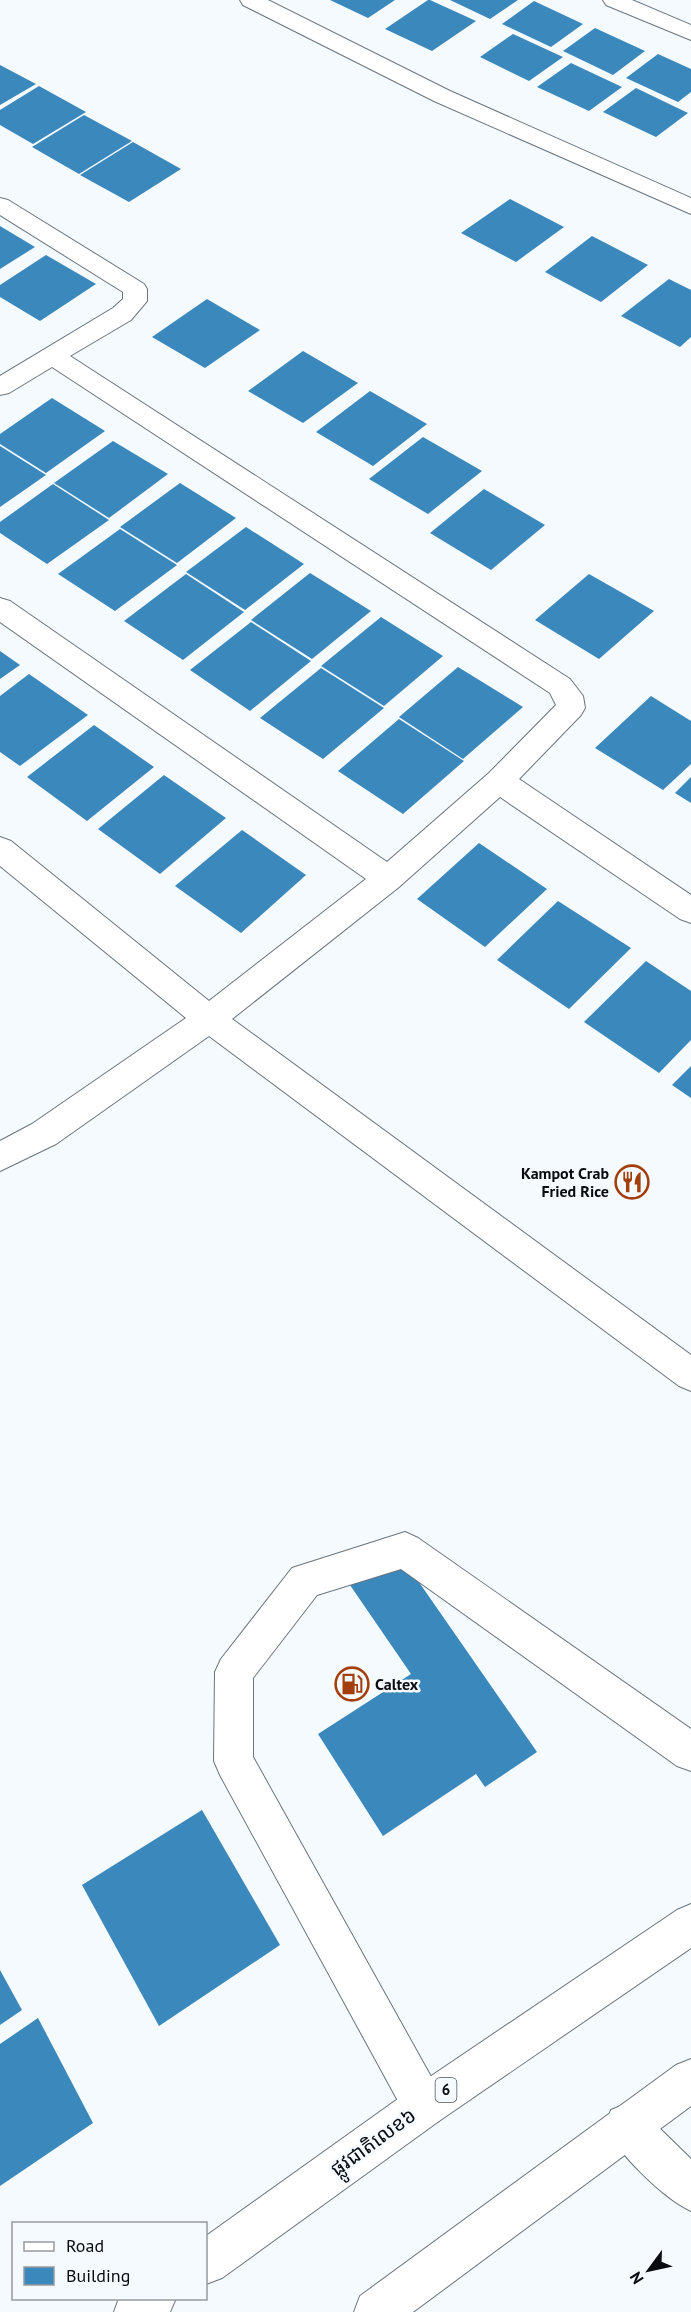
<svg xmlns="http://www.w3.org/2000/svg" width="691" height="2312" font-family="'PT Sans','Noto Sans Khmer',sans-serif">
<style>
.building{fill:#3b88bd}
.lines{fill:none;stroke-linecap:round;stroke-linejoin:round}
.minor-casing{stroke:#6a757e;stroke-width:2}
.highway-casing{stroke:#6a757e;stroke-width:2}
.minor{fill:#fff;fill-rule:evenodd}
.highway{fill:#fff;fill-rule:evenodd}
.labels{text-anchor:middle;stroke-width:5;stroke-linejoin:round;paint-order:stroke}
.shield{fill:#f5fafe;stroke:#4f5357;stroke-width:1.5}
.shield-label{font-size:15px;font-weight:bold;fill:#080c10}
.poi-label{font-size:16px;font-weight:bold;fill:#080c10;stroke:#f5fafe;text-anchor:end}
.near-street-label{font-size:20px;fill:#080c10;stroke:#f5fafe}
</style>
<rect width="100%" height="100%" fill="#f5fafe"/>
<g class="building">
<path d="M 330,0 L 395,0 L 368,18 Z"/>
<path d="M 428,0 L 430,0 L 476,21 L 432,51 L 385,29 Z"/>
<path d="M 450,0 L 518,0 L 490,19 Z"/>
<path d="M 534,1 L 583,24 L 551,47 L 502,24 Z"/>
<path d="M 595,28 L 645,51 L 613,75 L 563,51 Z"/>
<path d="M 513,34 L 563,57 L 529,81 L 480,57 Z"/>
<path d="M 658,54 L 691,69 L 691,92 L 678,102 L 626,78 Z"/>
<path d="M 571,63 L 622,87 L 589,111 L 537,87 Z"/>
<path d="M 0,65 L 36,84 L 0,105 Z"/>
<path d="M 39,86 L 86,112 L 33,144 L 0,125 L 0,110 Z"/>
<path d="M 636,88 L 688,113 L 656,137 L 603,112 Z"/>
<path d="M 84,115 L 132,141 L 79,174 L 32,147 Z"/>
<path d="M 133,142 L 181,169 L 129,202 L 80,175 Z"/>
<path d="M 510,199 L 564,227 L 516,262 L 461,233 Z"/>
<path d="M 0,226 L 35,247 L 0,269 Z"/>
<path d="M 592,236 L 648,265 L 601,302 L 545,272 Z"/>
<path d="M 46,255 L 96,284 L 40,321 L 0,297 L 0,285 Z"/>
<path d="M 669,279 L 691,290 L 691,337 L 680,347 L 621,316 Z"/>
<path d="M 207,299 L 260,330 L 205,368 L 152,337 Z"/>
<path d="M 303,351 L 358,383 L 303,423 L 248,391 Z"/>
<path d="M 370,391 L 427,424 L 373,466 L 316,432 Z"/>
<path d="M 52,398 L 105,431 L 46,473 L 0,444 L 0,434 Z"/>
<path d="M 423,437 L 482,471 L 428,514 L 369,479 Z"/>
<path d="M 113,441 L 168,474 L 109,518 L 54,483 Z"/>
<path d="M 0,446 L 46,475 L 0,507 Z"/>
<path d="M 180,483 L 236,518 L 177,563 L 120,527 Z"/>
<path d="M 53,484 L 109,520 L 47,564 L 0,533 L 0,522 Z"/>
<path d="M 484,489 L 545,525 L 491,570 L 430,533 Z"/>
<path d="M 246,527 L 304,564 L 245,610 L 186,572 Z"/>
<path d="M 120,529 L 177,565 L 115,611 L 58,574 Z"/>
<path d="M 310,573 L 371,611 L 312,659 L 251,620 Z"/>
<path d="M 186,574 L 244,612 L 183,660 L 124,621 Z"/>
<path d="M 589,574 L 654,611 L 599,659 L 535,620 Z"/>
<path d="M 381,617 L 443,656 L 384,706 L 321,666 Z"/>
<path d="M 251,622 L 311,661 L 250,711 L 190,670 Z"/>
<path d="M 0,651 L 20,665 L 0,679 Z"/>
<path d="M 458,667 L 523,707 L 463,759 L 399,717 Z"/>
<path d="M 321,668 L 384,708 L 323,759 L 260,718 Z"/>
<path d="M 29,674 L 88,715 L 20,766 L 0,752 L 0,696 Z"/>
<path d="M 651,696 L 691,721 L 691,764 L 663,790 L 595,748 Z"/>
<path d="M 399,719 L 464,761 L 403,814 L 338,771 Z"/>
<path d="M 94,725 L 154,767 L 87,821 L 27,777 Z"/>
<path d="M 164,775 L 226,818 L 160,874 L 98,829 Z"/>
<path d="M 691,777 L 691,803 L 675,793 Z"/>
<path d="M 242,830 L 306,875 L 241,933 L 175,886 Z"/>
<path d="M 479,843 L 547,889 L 485,947 L 417,899 Z"/>
<path d="M 558,901 L 631,948 L 569,1009 L 497,960 Z"/>
<path d="M 646,961 L 691,991 L 691,1040 L 659,1073 L 584,1022 Z"/>
<path d="M 691,1066 L 691,1098 L 672,1085 Z"/>
<path d="M 389,1539 L 537,1752 L 485,1787 L 476,1774 L 383,1836 L 318,1734 L 411,1674 L 339,1569 Z"/>
<path d="M 202,1810 L 280,1945 L 159,2026 L 82,1885 Z"/>
<path d="M 0,1970 L 22,2010 L 0,2025 Z"/>
<path d="M 38,2018 L 93,2123 L 0,2186 L 0,2044 Z"/>
</g>
<g class="lines">
<defs>
<g id="minor">
<path d="M 240,0 L 268,0 L 450,91 L 691,198 L 691,214 L 434,101 L 243,5 Z"/>
<path d="M 603,0 L 632,0 L 691,25 L 691,40 L 606,5 Z"/>
<path d="M 0,198 L 8,200 L 144,284 L 147,289 L 147,301 L 131,320 L 70,356 L 570,679 L 583,696 L 585,708 L 581,715 L 519,779 L 691,895 L 691,923 L 680,919 L 500,797 L 399,887 L 232,1019 L 691,1355 L 691,1391 L 679,1386 L 209,1036 L 56,1144 L 0,1171 L 0,1141 L 32,1124 L 186,1018 L 0,866 L 0,837 L 11,841 L 209,1001 L 366,879 L 0,622 L 0,598 L 10,601 L 387,862 L 489,773 L 556,705 L 550,693 L 52,367 L 9,393 L 0,395 L 0,376 L 113,308 L 123,299 L 123,292 L 0,215 Z"/>
<path d="M 405,1532 L 418,1538 L 691,1729 L 691,1771 L 677,1766 L 401,1569 L 317,1595 L 253,1678 L 253,1757 L 439,2091 L 445,2106 L 439,2121 L 424,2127 L 409,2121 L 220,1775 L 214,1761 L 215,1672 L 221,1659 L 292,1568 Z"/>
<path d="M 626,2104 L 641,2110 L 691,2159 L 691,2211 C 664,2199 616,2152 605,2125 L 611,2110 Z"/>
</g>
<g id="highway">
<path d="M 691,1904 L 691,1948 L 439,2121 L 222,2278 L 206,2284 L 206,2236 L 409,2091 L 677,1910 Z"/>
<path d="M 691,2059 L 691,2106 L 413,2312 L 354,2312 L 360,2296 L 676,2065 Z"/>
<path d="M 119,2298 L 176,2298 L 170,2312 L 114,2312 Z"/>
</g>
</defs>
<use href="#minor" class="minor-casing"/>
<use href="#highway" class="highway-casing"/>
<use href="#minor" class="minor"/>
<use href="#highway" class="highway"/>
</g>
<defs>
<symbol id="restaurant-ring" viewBox="-11 -11 22 22"><circle r="9.5" fill="#f5fafe" stroke="#a33f0c" stroke-width="1.5"/><path d="M-5-6h1v4h1v-4h1v4h1v-4h1v5L-1.5 .5V6h-2V.5L-5-1ZM5-6V6H3V1.5H1.5Q1.5-4 5-6Z" fill="#a33f0c"/></symbol>
<symbol id="fuel-ring" viewBox="-11 -11 22 22"><circle r="9.5" fill="#f5fafe" stroke="#a33f0c" stroke-width="1.5"/><path d="M-5.5-6h7V0h2V4h1.3V-2.5L3-4.5l.8-.8L6-3V5H2.5V1h-1V6h-7ZM-4.2-4.7v3.2H.2V-4.7Z" fill="#a33f0c"/></symbol>
</defs>
<g fill-rule="evenodd">
<use href="#restaurant-ring" x="613" y="1163" width="38" height="38"/>
<use href="#fuel-ring" x="333" y="1665" width="38" height="38"/>
</g>
<g class="labels">
<rect class="shield" x="435.5" y="2078" width="21" height="24" rx="4.5"/>
<g class="shield-label">
<text x="446" y="2095">6</text>
</g>
<g class="poi-label">
<text x="609" y="1179">Kampot Crab<tspan x="609" dy="18">Fried Rice</tspan></text>
<text x="375" y="1690" text-anchor="start">Caltex</text>
</g>
<g class="near-street-label">
<text transform="translate(373 2142) rotate(-36)" y="7">ផ្លូវជាតិលេខ៦</text>
</g>
</g>
<rect x="12" y="2222" width="195" height="78" fill="#f5fafe" stroke="#969b9f" stroke-width="1.5"/>
<rect x="24" y="2242" width="30" height="9" fill="#ffffff" stroke="#969b9f" stroke-width="1.5"/>
<text x="66" y="2252" font-size="18" fill="#080c10">Road</text>
<rect x="24" y="2267" width="30" height="18" fill="#3b88bd" stroke="#969b9f" stroke-width="1.5"/>
<text x="66" y="2282" font-size="18" fill="#080c10">Building</text>
<g transform="translate(649 2270) rotate(237)" stroke="#f5fafe" stroke-width="4.5" paint-order="stroke">
<path d="M0-4.5L10 22L0 15L-10 22Z" fill="#080c10"/>
<text y="-9" font-size="16" font-weight="bold" text-anchor="middle" fill="#080c10">N</text>
</g>
</svg>
